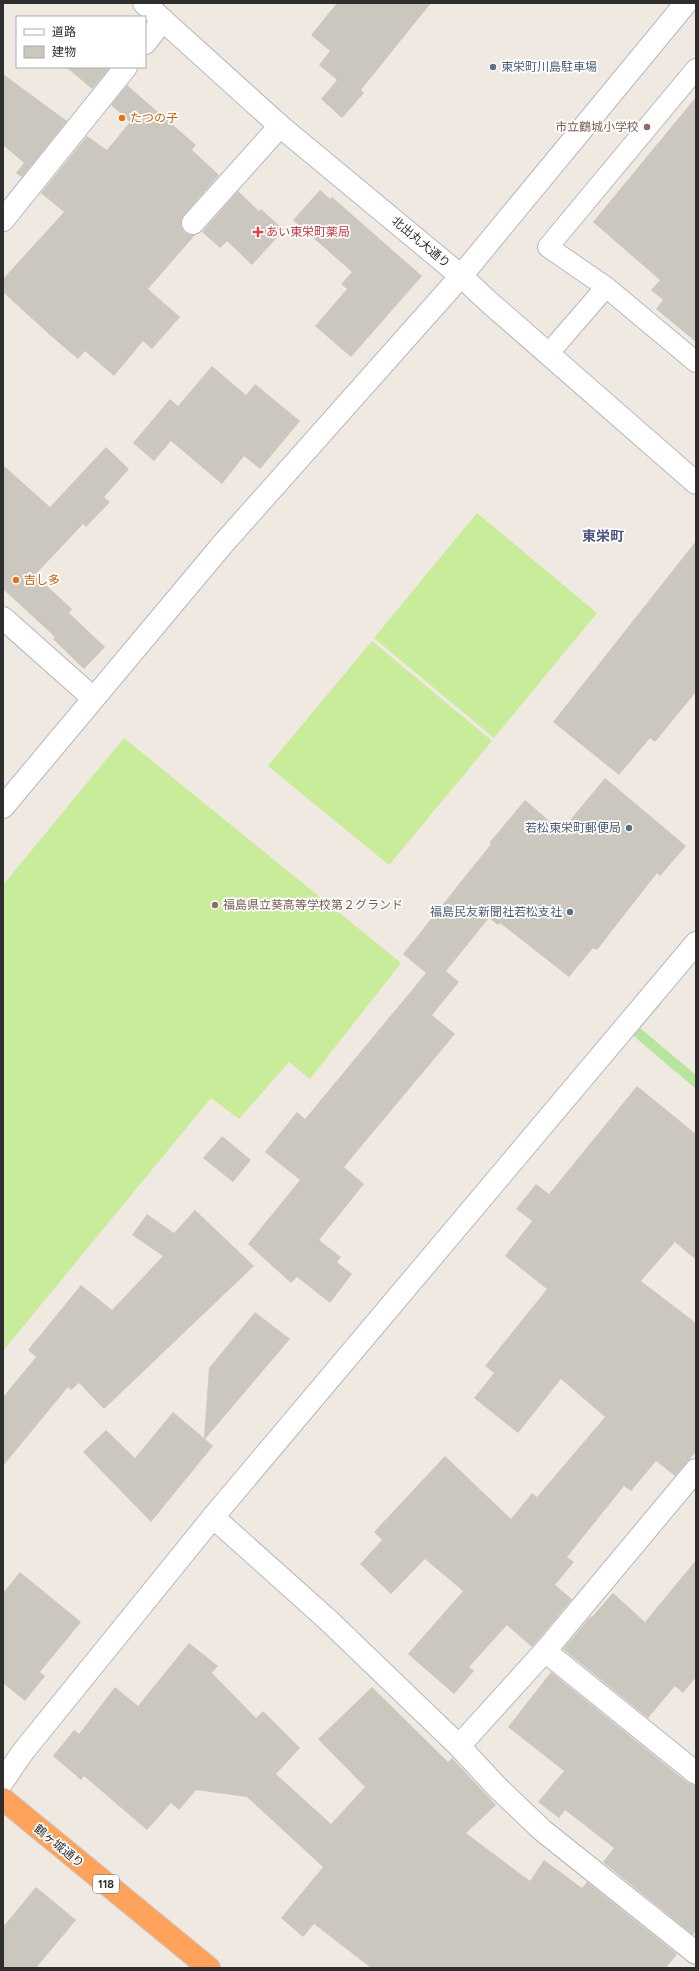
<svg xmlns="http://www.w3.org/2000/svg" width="699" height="1971" font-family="Figtree,'Noto Sans JP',sans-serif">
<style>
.green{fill:#b6e59e}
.pitch{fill:#c9ec9a}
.building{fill:#cbc7bf}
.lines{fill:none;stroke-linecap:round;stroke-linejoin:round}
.lane-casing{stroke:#b4b7c1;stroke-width:22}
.street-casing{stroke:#b4b7c1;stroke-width:24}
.secondary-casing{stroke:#b4b7c1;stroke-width:24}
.highway-casing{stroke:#c9c9c9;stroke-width:24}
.lane{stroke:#fff;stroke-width:20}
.street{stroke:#fff;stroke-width:22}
.secondary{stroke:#fff;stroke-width:22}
.highway{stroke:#ffa35c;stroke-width:22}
.service-dot{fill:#5c6f8a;stroke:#fff;stroke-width:1.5}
.food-dot{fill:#e8710a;stroke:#fff;stroke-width:1.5}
.education-dot{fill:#8d6e63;stroke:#fff;stroke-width:1.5}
.health-dot{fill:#e0444e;stroke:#fff;stroke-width:1.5}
.labels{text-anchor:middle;stroke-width:3.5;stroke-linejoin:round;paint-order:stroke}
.shield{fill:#fff;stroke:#6d6d6d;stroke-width:1}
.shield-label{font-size:11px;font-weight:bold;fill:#2e2e2e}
.service-label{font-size:12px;fill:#4e5e75;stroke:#fff;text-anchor:end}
.food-label{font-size:12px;fill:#c56008;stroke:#fff;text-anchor:start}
.education-label{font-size:12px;fill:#785e54;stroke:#fff;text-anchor:end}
.health-label{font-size:12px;fill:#be3a42;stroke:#fff;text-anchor:start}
.street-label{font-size:12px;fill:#2e2e2e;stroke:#fff}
.quarter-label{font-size:14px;font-weight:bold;fill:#4d5680;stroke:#fff}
</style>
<rect width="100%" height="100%" fill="#efe9e1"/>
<path class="green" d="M 655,999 L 661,1004 L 640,1028 L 696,1075 L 696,1089 L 628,1031 Z"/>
<g class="pitch">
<path d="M 477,513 L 597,613 L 494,738 L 374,638 Z"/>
<path d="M 372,641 L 492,741 L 389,865 L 268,766 Z"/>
<path d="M 124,738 L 401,963 L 310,1079 L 289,1062 L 239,1119 L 211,1098 L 3,1351 L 3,885 Z"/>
</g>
<g class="building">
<path d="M 337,3 L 431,3 L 361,90 L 364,93 L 342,118 L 321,99 L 337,80 L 319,65 L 330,51 L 311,35 Z"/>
<path d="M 66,67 L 107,67 L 109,69 L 92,89 Z"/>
<path d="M 3,74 L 67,121 L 22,177 L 16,173 L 24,163 L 3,145 Z"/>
<path d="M 127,85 L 196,145 L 192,150 L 219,175 L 184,215 L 181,220 L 181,226 L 184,232 L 190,235 L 195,235 L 148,289 L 180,317 L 152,349 L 143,341 L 114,376 L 85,351 L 78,359 L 52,337 L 3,292 L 3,279 L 64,212 L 41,193 L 87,136 L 107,150 L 130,122 L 111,105 Z"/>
<path d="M 696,97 L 696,342 L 656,309 L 663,300 L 651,290 L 660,280 L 593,222 Z"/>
<path d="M 320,190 L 330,199 L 332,197 L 422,276 L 351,357 L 315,326 L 347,289 L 341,284 L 352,272 L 293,220 Z"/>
<path d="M 238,191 L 259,211 L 261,209 L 284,230 L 252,265 L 227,241 L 220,248 L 202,232 Z"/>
<path d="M 212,366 L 246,395 L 255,384 L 300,421 L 260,469 L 244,456 L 222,484 L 171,441 L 154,461 L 133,443 L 170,399 L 178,406 Z"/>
<path d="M 106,447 L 129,469 L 104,497 L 110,502 L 86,527 L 83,524 L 35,575 L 72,609 L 69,613 L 105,647 L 84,669 L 53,639 L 55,637 L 3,589 L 3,465 L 50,507 Z"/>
<path d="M 696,541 L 696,692 L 655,742 L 650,738 L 619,775 L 553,722 Z"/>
<path d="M 605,778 L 686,846 L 660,876 L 657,873 L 597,950 L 593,948 L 569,977 L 500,923 L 498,925 L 489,918 L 446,971 L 459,982 L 432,1015 L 455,1034 L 344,1167 L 364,1184 L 319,1240 L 341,1257 L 337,1262 L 352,1274 L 330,1303 L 297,1277 L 291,1283 L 248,1244 L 300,1180 L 265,1152 L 297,1112 L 305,1119 L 426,973 L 403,954 L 491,844 L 489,843 L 525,800 L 561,831 Z"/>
<path d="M 637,1086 L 696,1134 L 696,1260 L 675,1242 L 641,1281 L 696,1323 L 696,1452 L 675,1476 L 656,1461 L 631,1491 L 624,1486 L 567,1557 L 574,1562 L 555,1585 L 572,1599 L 532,1647 L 507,1625 L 469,1667 L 474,1671 L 454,1694 L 408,1654 L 463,1591 L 425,1559 L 391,1594 L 360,1564 L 382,1540 L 374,1532 L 445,1456 L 511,1519 L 532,1493 L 537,1497 L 605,1417 L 561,1379 L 518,1433 L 474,1398 L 494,1373 L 485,1366 L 547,1289 L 505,1256 L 532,1221 L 516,1209 L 536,1184 L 549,1194 Z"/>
<path d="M 222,1136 L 251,1160 L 233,1182 L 203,1158 Z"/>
<path d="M 195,1210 L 254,1266 L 104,1409 L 79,1383 L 71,1390 L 68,1387 L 3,1466 L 3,1397 L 36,1357 L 28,1350 L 81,1285 L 112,1310 L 163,1256 L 132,1235 L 147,1214 L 174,1233 Z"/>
<path d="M 255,1312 L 290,1339 L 205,1439 L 213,1446 L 151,1522 L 83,1452 L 106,1430 L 135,1458 L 173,1412 L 204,1438 L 209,1368 Z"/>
<path d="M 696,1560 L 696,1677 L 683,1693 L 675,1686 L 648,1718 L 563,1649 L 591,1616 L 592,1617 L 613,1593 L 645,1622 Z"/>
<path d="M 20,1572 L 81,1622 L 40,1672 L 45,1676 L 25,1701 L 3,1683 L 3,1593 Z"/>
<path d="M 189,1643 L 218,1666 L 212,1673 L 256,1718 L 263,1711 L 300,1748 L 276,1774 L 331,1824 L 365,1787 L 318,1739 L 372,1687 L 448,1762 L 452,1758 L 496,1805 L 466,1833 L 530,1881 L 544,1860 L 582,1888 L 587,1882 L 677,1954 L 666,1968 L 371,1968 L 314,1924 L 303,1937 L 281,1918 L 323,1867 L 247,1797 L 196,1790 L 179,1810 L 171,1803 L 147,1830 L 84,1776 L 81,1780 L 53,1756 L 74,1730 L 79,1734 L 115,1687 L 138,1706 Z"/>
<path d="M 551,1672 L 688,1783 L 696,1785 L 696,1931 L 693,1935 L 603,1862 L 614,1848 L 565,1810 L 559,1818 L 538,1802 L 564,1771 L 508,1727 Z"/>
<path d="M 36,1887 L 76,1920 L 36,1968 L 3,1968 L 3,1927 Z"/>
</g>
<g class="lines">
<defs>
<g id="lane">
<path d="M 696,69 L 548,247 L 606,287 L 696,362"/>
<path d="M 548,354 L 606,287"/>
</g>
<g id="street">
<path d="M 145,43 L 163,20"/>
<path d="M 3,220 L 126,67"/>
<path d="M 193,223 L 280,126"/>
<path d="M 3,618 L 93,698"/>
<path d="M 3,807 L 222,545 L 461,276 L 686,3"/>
<path d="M 213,1517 L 328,1620 L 459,1746 L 497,1787 L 542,1830 L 696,1953"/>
<path d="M 545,1651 L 696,1773"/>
<path d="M 459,1746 L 545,1651 L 696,1470"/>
<path d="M 3,1781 L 22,1753 L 213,1517 L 696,943"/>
</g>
<path id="secondary" d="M 144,3 L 280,126 L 461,276 L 490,303 L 696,483"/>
<path id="highway" d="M 3,1799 L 209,1968"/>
</defs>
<use href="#lane" class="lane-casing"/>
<use href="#street" class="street-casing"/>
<use href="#secondary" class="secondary-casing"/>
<use href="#highway" class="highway-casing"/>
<use href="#lane" class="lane"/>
<use href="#street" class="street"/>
<use href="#secondary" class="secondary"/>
<use href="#highway" class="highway"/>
</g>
<g class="service-dot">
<circle cx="493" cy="67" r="4"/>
<circle cx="629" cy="828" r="4"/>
<circle cx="570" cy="912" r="4"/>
</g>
<g class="food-dot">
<circle cx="122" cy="118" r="4"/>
<circle cx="16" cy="580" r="4"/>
</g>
<g class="education-dot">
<circle cx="647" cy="127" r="4"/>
<circle cx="215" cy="905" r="4"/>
</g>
<path class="health-dot" d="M256 226h4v4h4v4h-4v4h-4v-4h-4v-4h4z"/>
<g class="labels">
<rect class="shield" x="93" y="1875" width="26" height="18" rx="3"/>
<g class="shield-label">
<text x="106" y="1888">118</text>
</g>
<g class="service-label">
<text x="501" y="71" text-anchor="start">東栄町川島駐車場</text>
<text x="621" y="832">若松東栄町郵便局</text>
<text x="562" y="916">福島民友新聞社若松支社</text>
</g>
<g class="food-label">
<text x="130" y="122">たつの子</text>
<text x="24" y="584">吉し多</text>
</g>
<g class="education-label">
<text x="639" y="131">市立鶴城小学校</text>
<text x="223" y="909" text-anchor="start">福島県立葵高等学校第２グランド</text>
</g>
<g class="health-label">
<text x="266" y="236">あい東栄町薬局</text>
</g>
<g class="street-label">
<text transform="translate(421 242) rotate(40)" y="4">北出丸大通り</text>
<text transform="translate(59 1846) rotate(39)" y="4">鶴ヶ城通り</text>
</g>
<g class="quarter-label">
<text x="603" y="541">東栄町</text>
</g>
</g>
<rect width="699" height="1971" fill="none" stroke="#2e2e2e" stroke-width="8"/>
<rect x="16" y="16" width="130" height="52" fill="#ffffff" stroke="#ababab"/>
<rect x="24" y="29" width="20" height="6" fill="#ffffff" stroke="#ababab"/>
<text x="52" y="36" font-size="12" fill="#2e2e2e">道路</text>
<rect x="24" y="46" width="20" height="12" fill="#cbc7bf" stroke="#ababab"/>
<text x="52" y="56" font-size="12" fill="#2e2e2e">建物</text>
</svg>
